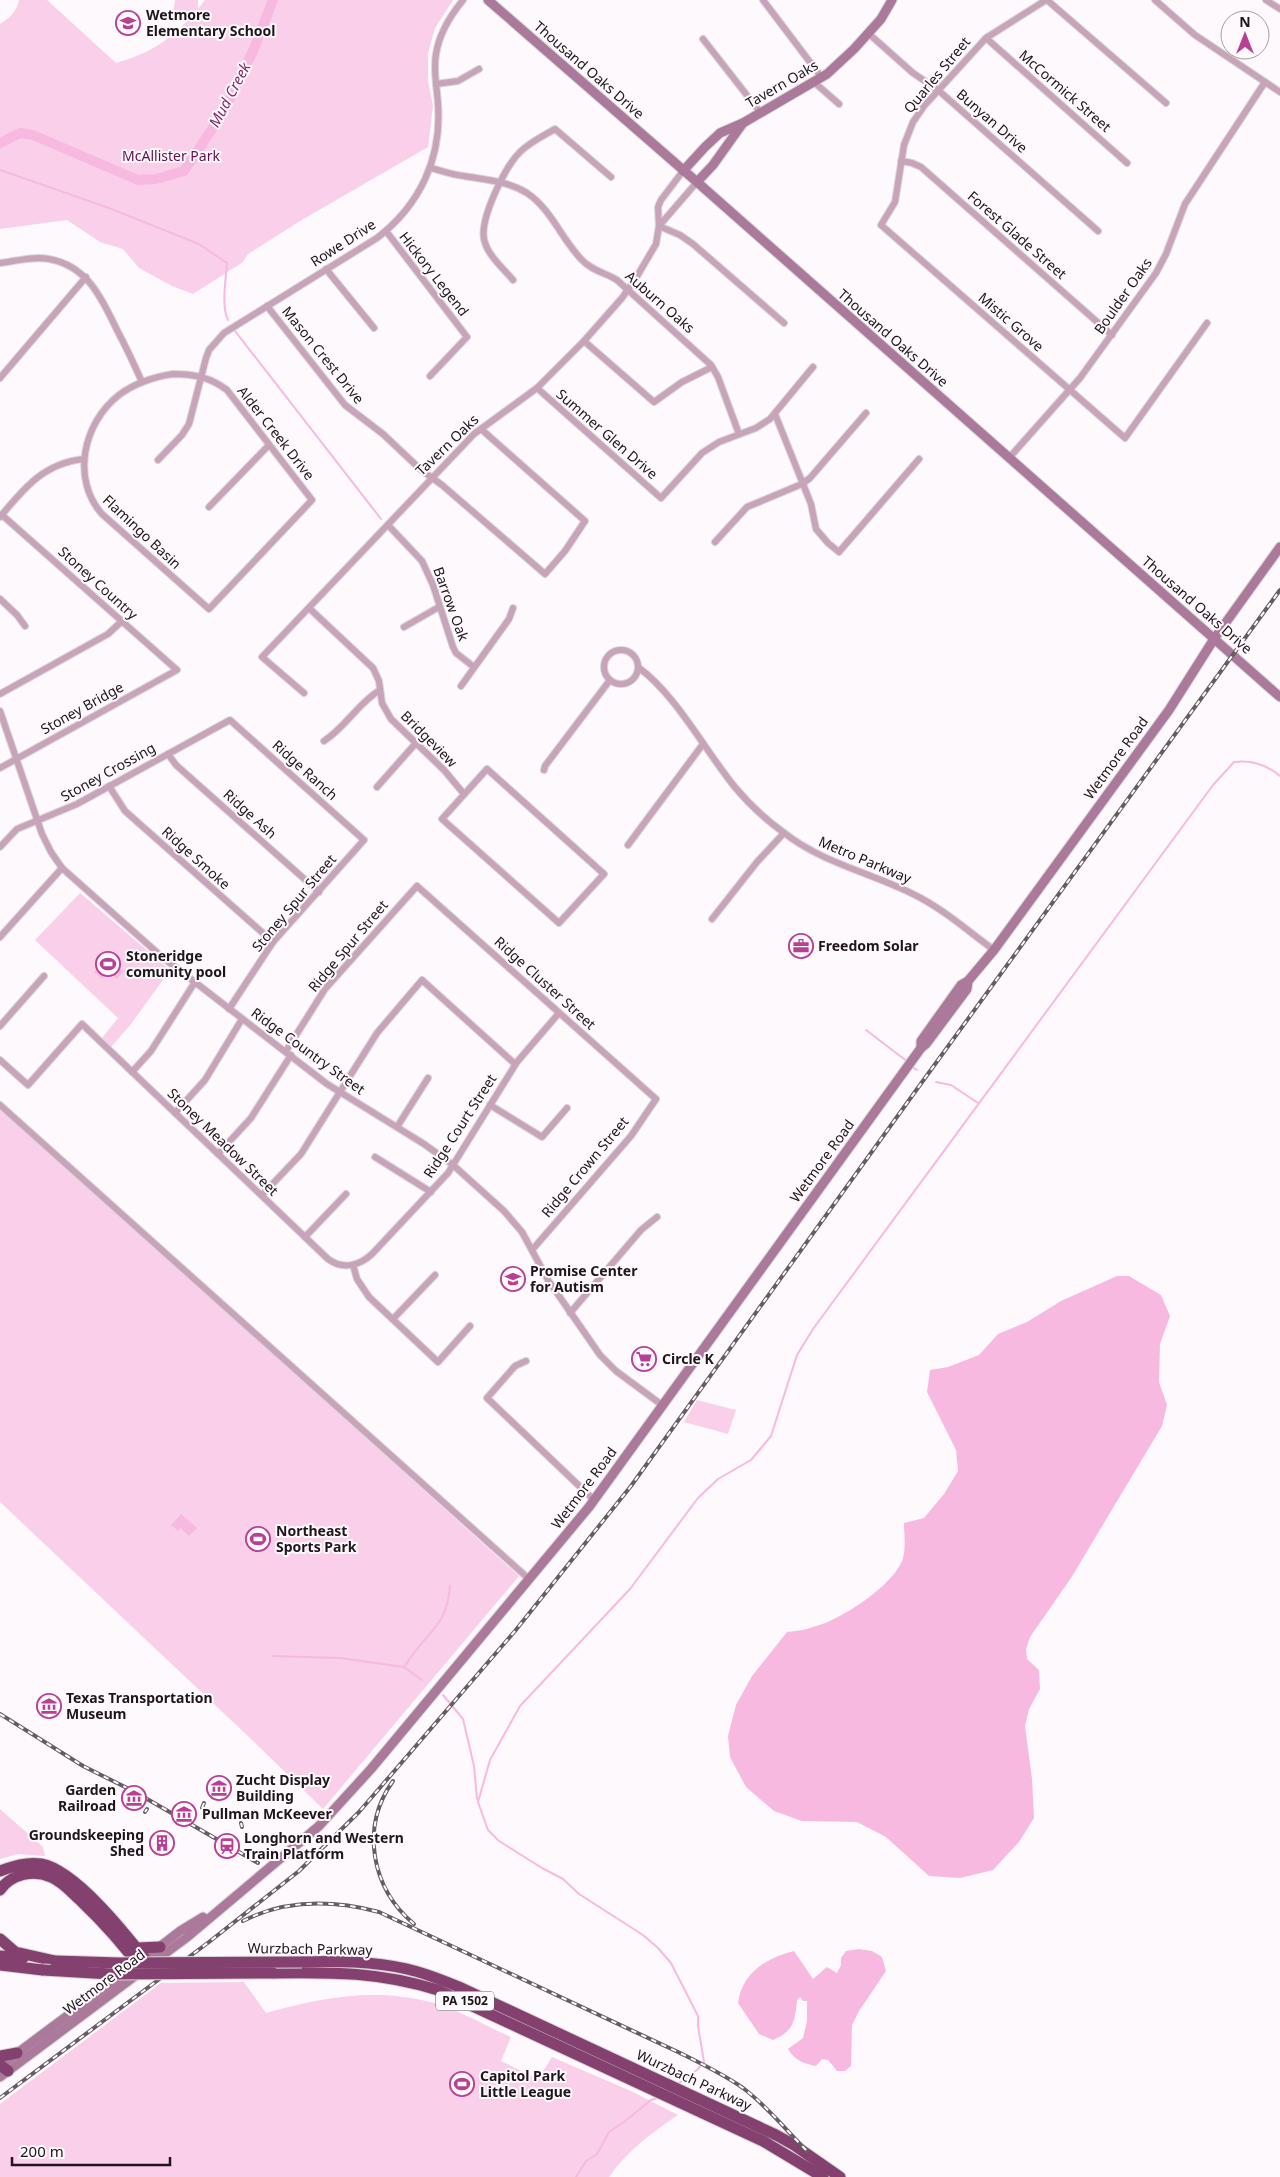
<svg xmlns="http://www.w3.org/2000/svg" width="1280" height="2177" font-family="'Noto Sans',sans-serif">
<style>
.green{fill:#facfe9}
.water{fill:#f8b9e1}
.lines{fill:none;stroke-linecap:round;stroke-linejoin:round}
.stream{stroke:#f8b9e1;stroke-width:2}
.river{stroke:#f8b9e1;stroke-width:10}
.street-casing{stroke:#dad5d8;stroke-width:8}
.secondary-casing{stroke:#dad5d8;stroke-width:11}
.highway-casing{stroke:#dad5d8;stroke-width:13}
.street{stroke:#c7a4b9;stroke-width:6}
.secondary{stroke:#ab7999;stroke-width:9}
.highway{stroke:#84406e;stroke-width:11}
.rail-casing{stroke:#655d63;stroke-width:4}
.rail{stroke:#fef9fc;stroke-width:2;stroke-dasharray:5.5;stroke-linecap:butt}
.highway-bridge-casing{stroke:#dad5d8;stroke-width:13;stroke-linecap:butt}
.highway-bridge{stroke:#84406e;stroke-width:11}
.labels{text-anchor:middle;stroke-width:4;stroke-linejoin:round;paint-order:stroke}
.shield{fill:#fef9fc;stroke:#625a5f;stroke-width:1}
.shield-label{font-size:12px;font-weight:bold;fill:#1f161c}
.poi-label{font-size:14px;font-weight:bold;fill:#1f161c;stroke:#fef9fc;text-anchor:start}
.street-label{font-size:14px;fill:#1f161c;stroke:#fef9fc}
.park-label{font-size:14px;fill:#670b51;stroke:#fef9fc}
.water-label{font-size:15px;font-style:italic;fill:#852c6b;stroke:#fef9fc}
</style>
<rect width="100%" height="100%" fill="#fef9fc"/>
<g class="green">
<path d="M 19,0 L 47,0 L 116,63 C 150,53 167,42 191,17 L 173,13 L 175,0 L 198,0 L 198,9 L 205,0 L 453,0 L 435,28 L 428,53 L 428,81 L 433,106 L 428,147 L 300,221 L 248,254 L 243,262 L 193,294 L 172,286 L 139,268 L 123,249 L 100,242 L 67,220 L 0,229 L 0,24 C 10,18 17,11 19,0 Z"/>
<path d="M 80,893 L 170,970 L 131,1024 L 111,1047 L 102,1038 L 118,1018 L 35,940 Z"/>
<path d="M 0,1108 L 519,1576 L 323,1809 L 250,1738 L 0,1502 Z"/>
<path d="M 697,1400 L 736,1410 L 728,1434 L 684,1422 Z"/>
<path d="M 0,1809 L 43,1847 L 45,1856 L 18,1854 L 0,1859 Z"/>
<path d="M 244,1982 L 266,2013 C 322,1997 377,1987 434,2003 C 461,2011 486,2026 511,2037 L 501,2061 L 532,2076 L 536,2069 L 542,2073 L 552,2057 L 633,2092 L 678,2115 C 651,2133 627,2151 609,2177 L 0,2177 L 0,2104 L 161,1983 Z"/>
</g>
<g class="water">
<path d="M 107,957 L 124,971 L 117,979 L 108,972 L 102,979 L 94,972 Z"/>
<path d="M 1117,1276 L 1129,1276 L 1161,1295 L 1170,1316 L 1160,1344 L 1159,1382 L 1167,1405 L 1162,1426 L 1071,1578 L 1030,1637 L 1026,1649 L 1027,1659 L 1039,1670 L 1040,1689 L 1029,1709 L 1025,1726 L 1032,1779 L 1034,1818 L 1019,1842 L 993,1870 L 960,1878 L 929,1876 L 886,1837 L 857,1822 L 802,1821 L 774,1811 L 746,1787 L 730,1757 L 728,1736 L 736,1705 L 752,1676 L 787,1632 C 796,1631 805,1630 813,1627 C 839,1621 895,1585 903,1558 C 906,1547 904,1534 904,1523 L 924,1518 L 944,1494 L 958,1471 L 956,1450 L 927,1392 L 930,1370 L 948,1367 L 979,1355 L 998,1334 L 1027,1322 L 1061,1301 Z"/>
<path d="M 181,1514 L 197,1528 L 189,1536 L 180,1528 L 178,1531 L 171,1525 Z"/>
<path d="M 859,1949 L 872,1951 L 882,1957 L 886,1971 L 859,2011 L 852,2025 L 851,2066 L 845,2071 L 837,2071 L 828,2060 L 822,2059 L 816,2066 C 805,2064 794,2060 788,2049 L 803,2038 L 807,2021 L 807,2001 L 803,2001 L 800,1997 L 797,2000 C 795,2021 794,2031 773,2040 L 759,2034 L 738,2003 C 742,1973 766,1958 794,1951 L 813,1979 L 827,1967 L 837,1973 L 841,1965 L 841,1958 L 846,1951 Z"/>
</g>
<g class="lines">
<g class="stream">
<path d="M 0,170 L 109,208 L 199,244 L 227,263 C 226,278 221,307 228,320"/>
<path d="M 235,331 L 381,519"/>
<path d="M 866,1030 L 908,1062"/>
<path d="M 911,1066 L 917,1070"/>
<path d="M 936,1082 L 951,1085 L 978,1103"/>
<path d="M 272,1656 L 340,1658 L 404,1667 L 422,1680"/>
<path d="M 405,1666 C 424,1633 447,1629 450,1586"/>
<path d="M 443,1695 L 463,1719 L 474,1766 L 477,1799"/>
<path d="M 676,2085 L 697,2070 L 704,2062 L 698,2026 L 698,2016 L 671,1963 L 658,1948 L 643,1935 L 579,1894 L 563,1879 L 542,1868 L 499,1841 L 488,1830 L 478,1802 L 490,1760 L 520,1706 L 630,1589 L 698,1498 L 718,1479 L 751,1460 L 771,1436 L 797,1355 L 813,1329 L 1213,785 L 1234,762 C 1252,760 1266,764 1280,776"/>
<path d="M 576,2177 L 586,2161 L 597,2154 L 609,2132 L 624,2122 L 651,2100 L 658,2098"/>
</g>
<path class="river" d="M 0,143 L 20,133 L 33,135 L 138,180 L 156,179 L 184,171 L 222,114 L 253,51 L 273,0"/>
<defs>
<g id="street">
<path d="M 763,0 L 822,78"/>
<path d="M 1046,0 L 986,38 L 924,106 L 913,122 L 904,145 L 895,202 L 881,225 L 1125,438 L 1207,323"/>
<path d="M 1047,0 L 1166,103"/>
<path d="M 1155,0 L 1195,35 L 1280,92"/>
<path d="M 1266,0 L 1280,9"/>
<path d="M 868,33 L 913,73 L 938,90 L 1098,231"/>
<path d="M 986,38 L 1127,163"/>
<path d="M 703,39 L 760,112"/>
<path d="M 815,83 L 839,104"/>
<path d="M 436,84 L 458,81 L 479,69"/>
<path d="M 901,161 L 912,163 L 921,167 L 1112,335"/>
<path d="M 431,168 C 442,171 453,175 464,176 C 486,180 508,181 527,193 C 551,209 561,238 581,259 C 592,271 604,272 617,280 L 711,365 L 718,377 L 739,434"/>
<path d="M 659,226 L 680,235 L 693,244 L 784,323"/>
<path d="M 659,226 L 697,182"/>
<path d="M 386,231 L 467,337 L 430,376"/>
<path d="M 0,263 C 16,261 33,256 49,259 C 88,266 102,299 117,330 C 126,347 134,364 142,382"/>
<path d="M 326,269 L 374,328"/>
<path d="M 513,280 C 503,268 487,255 484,239 C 480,218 505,167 520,152 C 530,142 543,136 555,129 L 611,177"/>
<path d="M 267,306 L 345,405 L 383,434 L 420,469 L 442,485 L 545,574 L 565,551 L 585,521 L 481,429"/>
<path d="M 584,341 L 654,402 L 682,382 L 712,367"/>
<path d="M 173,374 C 193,374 210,377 227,390 L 312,500 L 209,609 L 102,514 C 71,479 83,423 119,395 C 135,383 153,377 173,374 Z"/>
<path d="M 0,378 L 86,277"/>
<path d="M 537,388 L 661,498 L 702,453 L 719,442 L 756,428 L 770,419 L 813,367"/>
<path d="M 775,414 L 811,504 L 816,529 L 828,543 L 839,552 L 919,459"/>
<path d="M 1009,458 L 1080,378 L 1156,273 L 1166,254 L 1185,204 L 1265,82"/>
<path d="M 158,460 L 182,435 L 189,424 L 206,358 L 209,350 L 224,333 L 377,238 C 420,205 442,158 438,104 C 437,87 433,71 436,54 C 439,34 450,16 463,0"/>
<path d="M 209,507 L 269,445"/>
<path d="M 0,517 C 24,488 44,463 84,459"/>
<path d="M 388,525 L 422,561 L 433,585 L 453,647 L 456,653 L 474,667"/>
<path d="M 715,542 L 747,507 L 802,484 L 810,478 L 866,413"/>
<path d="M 0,599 L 17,615 L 25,626"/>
<path d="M 309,608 L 373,668 L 379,681 L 382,703 L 391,719 L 444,770 L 464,794"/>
<path d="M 404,627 L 439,607"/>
<circle cx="621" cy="667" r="17"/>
<path d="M 639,668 C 675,694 705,750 734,786 C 748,803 765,819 783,832 C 822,863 869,872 913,894 C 942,908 968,931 994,950"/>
<path d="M 461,686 L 509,619 L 513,608"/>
<path d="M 304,693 L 262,657 L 474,434 L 537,388 L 584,341 L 622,298 L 636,278 L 656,244 L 659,226 L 658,207 L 661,200 L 683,171"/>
<path d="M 0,694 L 108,634 L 122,621"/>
<path d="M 0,711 L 42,834 L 51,852 L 62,868 L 161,956 L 327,1084 L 424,1144 L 453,1165 L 504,1211 L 522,1232 L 548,1280 L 600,1355 L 616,1371 L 662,1405"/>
<path d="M 324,741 C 346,727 358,703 380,690"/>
<path d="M 168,754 L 176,765 L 319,892"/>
<path d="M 0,768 L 177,670 L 2,515"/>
<path d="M 487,769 L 604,874 L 559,923 L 442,819 Z"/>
<path d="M 544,770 L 545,766 L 610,680"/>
<path d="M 109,786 L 125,811 L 273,942"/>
<path d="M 377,787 L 416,743"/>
<path d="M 628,845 L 703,744"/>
<path d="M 0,847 L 17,829 L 77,804 L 230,720 L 364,840 L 273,942 L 229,1009"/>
<path d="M 712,919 L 757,862 L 784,833"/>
<path d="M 0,937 L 62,868"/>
<path d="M 0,1026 L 44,976"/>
<path d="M 286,1051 L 325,989 L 417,886 L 656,1099 L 631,1136 L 532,1250"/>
<path d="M 0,1060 L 28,1085 L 82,1024 L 328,1259 C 343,1270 359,1266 372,1254 L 448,1173 L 517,1062 L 559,1013"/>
<path d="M 132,1072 L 151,1051 L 195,982"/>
<path d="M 0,1105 L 529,1579"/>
<path d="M 490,1105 L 542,1137 L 567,1108"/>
<path d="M 175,1113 L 205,1080 L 242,1019"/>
<path d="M 397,1127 L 428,1078"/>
<path d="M 218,1154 L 251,1118 L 291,1055"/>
<path d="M 375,1157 L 431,1192"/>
<path d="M 262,1195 L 301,1154 L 377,1033 L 422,980 L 515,1064"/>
<path d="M 305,1237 L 346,1194"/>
<path d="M 353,1265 L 357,1279 L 369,1297 L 438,1362 L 470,1326"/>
<path d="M 570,1313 L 641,1230 L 657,1217"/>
<path d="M 393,1319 L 435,1275"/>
<path d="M 526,1361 L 515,1366 L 487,1398 L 594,1500"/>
</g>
<g id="secondary">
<path d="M 488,0 L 697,182 L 1280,697"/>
<path d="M 683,171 L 705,147 L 720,133 L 743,123 L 827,74 L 854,49 L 881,19 L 892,0"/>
<path d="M 697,182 L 713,165 L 743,123"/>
<path d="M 921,1048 L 921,1041 L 961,985 L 968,981 L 994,950 L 1169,710 L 1214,639 L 1280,547"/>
<path d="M 140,1962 L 180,1931 L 203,1917"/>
<path d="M 151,1964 L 186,1938 L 319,1826 L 371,1769 L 589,1507 L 921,1048 L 926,1044 L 967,989 L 968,981"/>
<path d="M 0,2066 L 126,1972"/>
<path d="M 0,2077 L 139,1973"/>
</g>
<g id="highway">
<path d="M 0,1871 C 14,1866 26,1862 41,1864 C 76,1870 128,1937 150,1965"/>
<path d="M 0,1890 C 11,1874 34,1869 51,1877 C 63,1882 72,1893 81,1901 C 104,1923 123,1944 142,1970"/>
<path d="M 0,1939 L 15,1952 L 55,1961"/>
<path d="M 138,1948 L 160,1947"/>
<path d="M 0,1956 L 23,1958"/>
<path d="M 302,1962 C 337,1961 372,1961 407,1969 C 425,1973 442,1980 459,1987 L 776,2135 L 794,2145 L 840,2177"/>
<path d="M 0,1965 L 43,1970"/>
<path d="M 273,1973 C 334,1972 379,1972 438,1990 L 763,2141 L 823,2177"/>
<path d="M 0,2056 L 17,2053"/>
<path d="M 0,2065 L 8,2071"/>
</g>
</defs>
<use href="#street" class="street-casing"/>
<use href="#secondary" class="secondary-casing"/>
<use href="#highway" class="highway-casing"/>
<use href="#street" class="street"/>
<use href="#secondary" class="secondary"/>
<use href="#highway" class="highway"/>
<defs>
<g id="rail">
<path d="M 0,1714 L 83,1766 L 135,1792 L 258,1863"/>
<path d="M 393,1781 C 360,1827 371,1888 414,1924"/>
<path d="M 202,1808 L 204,1803"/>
<path d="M 145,1812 L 147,1809"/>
<path d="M 241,1823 L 242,1827"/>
<path d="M 243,1921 C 286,1899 333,1900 379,1912 L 678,2052 C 700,2063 723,2074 743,2088 C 767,2106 786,2130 807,2151"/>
<path d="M 0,2098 L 209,1942 L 299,1871 L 359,1812 L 515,1631 L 631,1486 L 925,1078 L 1280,590"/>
</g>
</defs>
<use href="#rail" class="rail-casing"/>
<use href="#rail" class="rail"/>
<defs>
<g id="highway-bridge">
<path d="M 55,1961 L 119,1963 L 302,1962"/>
<path d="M 43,1970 L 111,1974 L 273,1973"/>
</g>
</defs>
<use href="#highway-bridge" class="highway-bridge-casing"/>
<use href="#highway-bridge" class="highway-bridge"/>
</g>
<defs>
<symbol id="school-ring" viewBox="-11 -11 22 22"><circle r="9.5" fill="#fef9fc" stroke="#b74095" stroke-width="1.5"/><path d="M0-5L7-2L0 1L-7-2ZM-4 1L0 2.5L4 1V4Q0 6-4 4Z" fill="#b74095"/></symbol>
<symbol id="office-ring" viewBox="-11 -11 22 22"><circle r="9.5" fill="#fef9fc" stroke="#b74095" stroke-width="1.5"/><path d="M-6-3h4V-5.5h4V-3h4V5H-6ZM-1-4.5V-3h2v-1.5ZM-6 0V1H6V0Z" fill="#b74095"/></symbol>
<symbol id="stadium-ring" viewBox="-11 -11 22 22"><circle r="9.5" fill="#fef9fc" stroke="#b74095" stroke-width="1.5"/><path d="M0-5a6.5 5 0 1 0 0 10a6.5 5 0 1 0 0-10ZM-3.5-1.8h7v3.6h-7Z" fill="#b74095"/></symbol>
<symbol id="supermarket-ring" viewBox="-11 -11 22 22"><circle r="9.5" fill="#fef9fc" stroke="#b74095" stroke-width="1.5"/><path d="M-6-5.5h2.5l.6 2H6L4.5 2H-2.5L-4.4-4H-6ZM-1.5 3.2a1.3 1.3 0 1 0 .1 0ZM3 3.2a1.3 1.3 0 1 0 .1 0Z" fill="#b74095"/></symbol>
<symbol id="museum-ring" viewBox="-11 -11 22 22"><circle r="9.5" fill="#fef9fc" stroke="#b74095" stroke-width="1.5"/><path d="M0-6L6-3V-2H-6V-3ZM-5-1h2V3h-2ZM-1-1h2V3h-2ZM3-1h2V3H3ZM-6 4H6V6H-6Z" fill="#b74095"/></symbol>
<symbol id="building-ring" viewBox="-11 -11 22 22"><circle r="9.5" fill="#fef9fc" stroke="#b74095" stroke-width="1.5"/><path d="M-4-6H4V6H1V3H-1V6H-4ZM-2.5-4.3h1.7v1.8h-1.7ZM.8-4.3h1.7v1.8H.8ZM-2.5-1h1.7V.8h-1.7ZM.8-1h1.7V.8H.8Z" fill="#b74095"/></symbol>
<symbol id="station-ring" viewBox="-11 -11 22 22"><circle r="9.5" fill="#fef9fc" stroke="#b74095" stroke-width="1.5"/><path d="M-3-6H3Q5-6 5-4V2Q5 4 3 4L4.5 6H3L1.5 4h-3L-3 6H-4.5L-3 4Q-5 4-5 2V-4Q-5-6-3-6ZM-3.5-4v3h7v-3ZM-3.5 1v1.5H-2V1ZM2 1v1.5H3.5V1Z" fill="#b74095"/></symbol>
</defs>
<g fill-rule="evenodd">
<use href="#school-ring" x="114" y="9" width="28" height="28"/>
<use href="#office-ring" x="787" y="932" width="28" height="28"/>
<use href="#stadium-ring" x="94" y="950" width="28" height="28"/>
<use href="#school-ring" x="499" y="1265" width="28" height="28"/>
<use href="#supermarket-ring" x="630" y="1345" width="28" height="28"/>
<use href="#stadium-ring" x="244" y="1525" width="28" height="28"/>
<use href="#museum-ring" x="35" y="1692" width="28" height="28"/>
<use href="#museum-ring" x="205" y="1774" width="28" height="28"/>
<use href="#museum-ring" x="120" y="1784" width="28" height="28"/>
<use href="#museum-ring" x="170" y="1800" width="28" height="28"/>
<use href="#building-ring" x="148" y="1829" width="28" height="28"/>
<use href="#station-ring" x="213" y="1832" width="28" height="28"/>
<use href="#stadium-ring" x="448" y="2070" width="28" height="28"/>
</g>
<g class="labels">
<rect class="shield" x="436" y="1991.5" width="58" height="19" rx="4"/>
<g class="shield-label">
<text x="465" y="2005">PA 1502</text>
</g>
<g class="poi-label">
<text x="146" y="20">Wetmore<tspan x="146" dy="16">Elementary School</tspan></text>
<text x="818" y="951">Freedom Solar</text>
<text x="126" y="961">Stoneridge<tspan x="126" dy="16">comunity pool</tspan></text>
<text x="530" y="1276">Promise Center<tspan x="530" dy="16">for Autism</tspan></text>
<text x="662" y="1364">Circle K</text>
<text x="276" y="1536">Northeast<tspan x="276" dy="16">Sports Park</tspan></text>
<text x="66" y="1703">Texas Transportation<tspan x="66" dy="16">Museum</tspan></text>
<text x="236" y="1785">Zucht Display<tspan x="236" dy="16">Building</tspan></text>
<text x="116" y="1795" text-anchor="end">Garden<tspan x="116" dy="16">Railroad</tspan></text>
<text x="202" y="1819">Pullman McKeever</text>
<text x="144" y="1840" text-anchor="end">Groundskeeping<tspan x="144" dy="16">Shed</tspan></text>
<text x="244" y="1843">Longhorn and Western<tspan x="244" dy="16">Train Platform</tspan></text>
<text x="480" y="2081">Capitol Park<tspan x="480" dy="16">Little League</tspan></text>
</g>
<g class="street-label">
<text transform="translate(589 70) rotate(41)" y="5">Thousand Oaks Drive</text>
<text transform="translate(937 75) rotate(-50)" y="5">Quarles Street</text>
<text transform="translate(782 84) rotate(-30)" y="5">Tavern Oaks</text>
<text transform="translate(1065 91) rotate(41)" y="5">McCormick Street</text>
<text transform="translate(992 121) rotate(41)" y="5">Bunyan Drive</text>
<text transform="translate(1017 235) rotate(41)" y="5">Forest Glade Street</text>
<text transform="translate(343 243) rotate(-33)" y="5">Rowe Drive</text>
<text transform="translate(434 274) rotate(52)" y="5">Hickory Legend</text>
<text transform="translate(1123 296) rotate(-55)" y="5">Boulder Oaks</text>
<text transform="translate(660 302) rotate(41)" y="5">Auburn Oaks</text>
<text transform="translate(1011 322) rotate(41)" y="5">Mistic Grove</text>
<text transform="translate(893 338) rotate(41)" y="5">Thousand Oaks Drive</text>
<text transform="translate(323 355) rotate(51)" y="5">Mason Crest Drive</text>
<text transform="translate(276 433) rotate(52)" y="5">Alder Creek Drive</text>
<text transform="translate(607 434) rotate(41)" y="5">Summer Glen Drive</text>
<text transform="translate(447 445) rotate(-44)" y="5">Tavern Oaks</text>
<text transform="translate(142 532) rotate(43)" y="5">Flamingo Basin</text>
<text transform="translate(98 583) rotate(42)" y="5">Stoney Country</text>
<text transform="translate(451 604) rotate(70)" y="5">Barrow Oak</text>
<text transform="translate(1197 605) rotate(41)" y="5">Thousand Oaks Drive</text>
<text transform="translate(82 708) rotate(-29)" y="5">Stoney Bridge</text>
<text transform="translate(429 739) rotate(45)" y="5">Bridgeview</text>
<text transform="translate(1116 758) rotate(-54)" y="5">Wetmore Road</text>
<text transform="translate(305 770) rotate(42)" y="5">Ridge Ranch</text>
<text transform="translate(108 772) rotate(-29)" y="5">Stoney Crossing</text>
<text transform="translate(250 814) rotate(42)" y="5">Ridge Ash</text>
<text transform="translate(196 858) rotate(42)" y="5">Ridge Smoke</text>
<text transform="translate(865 860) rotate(23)" y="5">Metro Parkway</text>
<text transform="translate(294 903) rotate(-50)" y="5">Stoney Spur Street</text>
<text transform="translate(348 946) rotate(-50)" y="5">Ridge Spur Street</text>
<text transform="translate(545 983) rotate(42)" y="5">Ridge Cluster Street</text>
<text transform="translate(308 1051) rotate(36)" y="5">Ridge Country Street</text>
<text transform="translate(460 1126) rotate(-57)" y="5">Ridge Court Street</text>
<text transform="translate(223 1142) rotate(44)" y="5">Stoney Meadow Street</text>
<text transform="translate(822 1161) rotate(-54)" y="5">Wetmore Road</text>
<text transform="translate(585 1167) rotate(-50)" y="5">Ridge Crown Street</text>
<text transform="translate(584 1488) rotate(-53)" y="5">Wetmore Road</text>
<text transform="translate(310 1949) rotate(1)" y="5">Wurzbach Parkway</text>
<text transform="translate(104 1982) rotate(-37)" y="5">Wetmore Road</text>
<text transform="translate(694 2080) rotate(25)" y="5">Wurzbach Parkway</text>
</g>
<g class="park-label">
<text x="171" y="161">McAllister Park</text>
</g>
<g class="water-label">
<text transform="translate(230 95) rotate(-62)" y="5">Mud Creek</text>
</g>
</g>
<g transform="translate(1245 35)"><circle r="24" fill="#fef9fc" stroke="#a59ea2"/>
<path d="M0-4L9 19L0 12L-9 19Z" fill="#b74095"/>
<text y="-8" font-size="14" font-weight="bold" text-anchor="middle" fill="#1f161c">N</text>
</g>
<path d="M12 2157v8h158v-8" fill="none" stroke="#1f161c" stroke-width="2.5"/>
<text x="20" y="2157" font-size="15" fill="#1f161c" stroke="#fef9fc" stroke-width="4" paint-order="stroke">200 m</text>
</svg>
